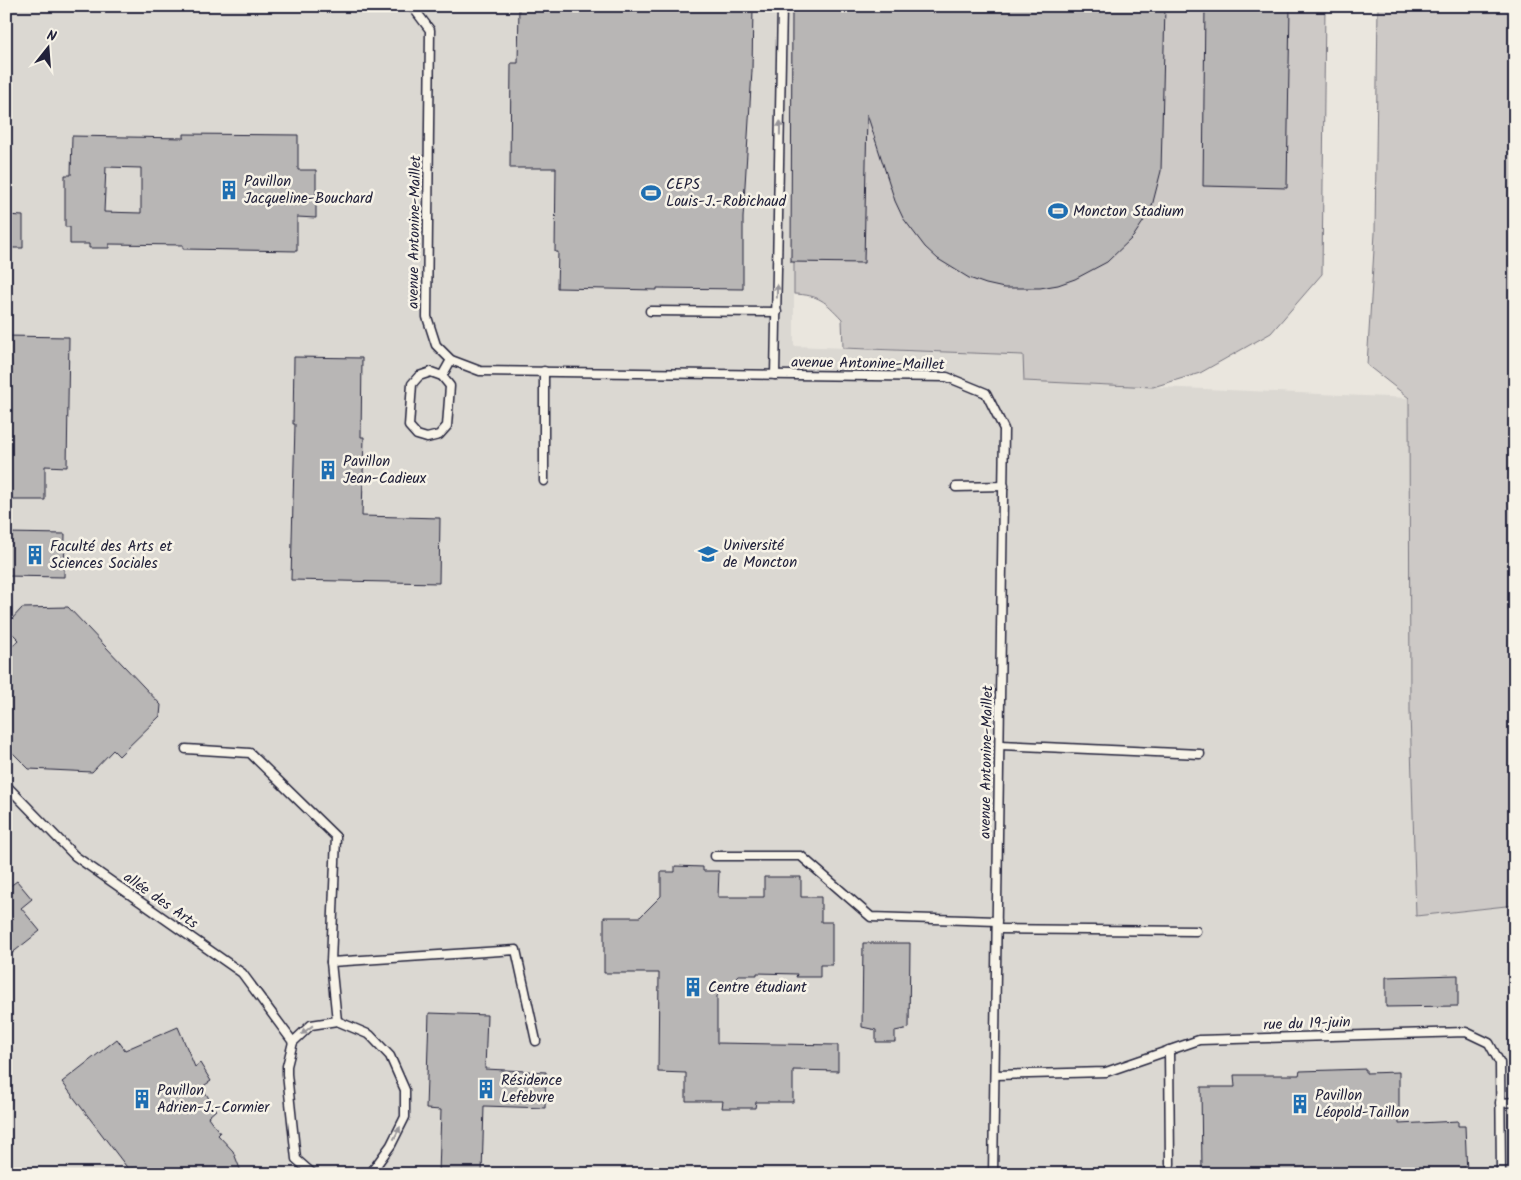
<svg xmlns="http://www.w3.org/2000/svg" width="1521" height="1180" font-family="Kalam,sans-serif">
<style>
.built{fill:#dbd8d2}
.green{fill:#cdc9c6;stroke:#787680}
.building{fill:#b8b6b5;stroke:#22223b;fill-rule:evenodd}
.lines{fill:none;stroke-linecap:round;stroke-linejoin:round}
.service-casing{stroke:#22223b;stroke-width:11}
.service{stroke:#f7f3e8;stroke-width:8}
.oneway{fill:#97959a}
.labels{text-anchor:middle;stroke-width:5;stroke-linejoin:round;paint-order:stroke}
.poi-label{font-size:15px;fill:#22223b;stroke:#f7f3e8;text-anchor:start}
.street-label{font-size:15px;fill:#22223b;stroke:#f7f3e8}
</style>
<rect width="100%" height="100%" fill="#eae6de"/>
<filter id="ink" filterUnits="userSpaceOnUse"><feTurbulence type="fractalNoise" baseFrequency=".02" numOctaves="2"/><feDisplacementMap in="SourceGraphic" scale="10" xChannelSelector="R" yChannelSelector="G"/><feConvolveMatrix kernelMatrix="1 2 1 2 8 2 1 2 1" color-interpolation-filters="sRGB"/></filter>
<g filter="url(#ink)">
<path class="built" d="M 6,6 L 794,6 L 794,346 L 1024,355 L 1024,381 L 1409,398 L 1410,711 L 1416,916 L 1515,905 L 1515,1174 L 6,1174 Z"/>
<g class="green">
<path d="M 794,6 L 1325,6 L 1322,274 L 1271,333 L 1200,373 L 1153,387 L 1024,381 L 1023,355 L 843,348 L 842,319 C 825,301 819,295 794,294 Z"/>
<path d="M 1378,6 L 1515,6 L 1515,905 L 1416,916 L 1410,711 L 1409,398 L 1367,365 L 1375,233 Z"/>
</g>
<g class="building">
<path d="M 519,6 L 753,6 L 752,71 L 743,218 L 743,289 L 657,288 L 657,290 L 557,288 L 558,252 L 555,252 L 556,168 L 510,168 L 511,63 L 518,63 Z"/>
<path d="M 792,6 L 1165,6 L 1161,171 L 1152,206 L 1143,222 L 1133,237 L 1107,262 L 1075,279 L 1058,285 L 1040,288 L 1004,288 L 986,284 L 969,278 L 938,259 L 925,247 L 903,218 L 895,201 L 867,114 L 864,263 L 791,262 Z"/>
<path d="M 1205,6 L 1290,6 L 1287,188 L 1203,186 Z"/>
<path d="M 184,134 L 298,135 L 298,170 L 316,170 L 316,218 L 297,217 L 297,251 L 183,249 L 183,245 L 109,244 L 109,248 L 89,248 L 89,244 L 70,244 L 70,227 L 65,227 L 65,175 L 71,175 L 72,136 L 184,138 ZM 106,167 L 141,168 L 141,213 L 104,212 Z"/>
<path d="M 6,215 L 23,216 L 23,248 L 6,248 Z"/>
<path d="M 6,336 L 69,337 L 67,467 L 45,466 L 45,500 L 6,500 Z"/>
<path d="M 294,357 L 362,358 L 361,437 L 364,437 L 362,516 L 440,518 L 439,583 L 291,580 L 295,424 L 293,424 Z"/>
<path d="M 6,533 L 65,534 L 64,577 L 6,576 Z"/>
<path d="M 68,607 L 161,705 L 160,716 L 119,756 L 113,750 L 92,772 L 29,769 L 6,746 L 6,652 L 19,640 L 9,630 L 10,621 L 22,608 Z"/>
<path d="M 675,866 L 703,867 L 703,871 L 719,871 L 718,897 L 764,897 L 764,877 L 801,877 L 801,897 L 821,897 L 821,922 L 832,922 L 832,965 L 820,965 L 820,977 L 796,977 L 797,974 L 757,973 L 757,975 L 738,975 L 717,996 L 717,1043 L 838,1045 L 838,1071 L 793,1070 L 793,1102 L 756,1102 L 755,1108 L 722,1108 L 723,1101 L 686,1101 L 686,1073 L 658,1072 L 659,973 L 604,973 L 604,917 L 640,917 L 661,896 L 661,872 L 675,872 Z"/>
<path d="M 17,881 L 32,899 L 21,908 L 40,931 L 6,958 L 6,889 Z"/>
<path d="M 863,943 L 910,943 L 909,1028 L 895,1031 L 895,1042 L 876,1042 L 876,1030 L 862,1027 Z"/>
<path d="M 1458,975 L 1458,1006 L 1386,1007 L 1386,977 Z"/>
<path d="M 429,1013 L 487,1015 L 485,1069 L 546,1072 L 545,1108 L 484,1106 L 482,1174 L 439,1174 L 441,1110 L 426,1109 Z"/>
<path d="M 178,1027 L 195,1067 L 200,1063 L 211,1081 L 202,1087 L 216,1110 L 208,1117 L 220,1133 L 218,1135 L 233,1151 L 242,1174 L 138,1174 L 133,1168 L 129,1170 L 62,1082 L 117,1039 L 125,1050 Z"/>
<path d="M 1366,1069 L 1366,1073 L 1399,1072 L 1399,1124 L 1458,1121 L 1458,1126 L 1465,1126 L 1467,1174 L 1207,1174 L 1207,1171 L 1202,1172 L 1201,1087 L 1235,1087 L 1234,1075 L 1299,1075 L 1300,1071 Z"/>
</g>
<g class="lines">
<defs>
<g id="service">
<path d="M 412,6 L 430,30 L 427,317 L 436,345 L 451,360 L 480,371 L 947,377 L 986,393 L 1004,429 L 993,1174"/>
<path d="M 650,311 L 777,312"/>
<path d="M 544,371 L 544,481"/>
<path d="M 431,372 L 442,376 L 450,386 L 447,426 L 439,435 L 427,438 L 417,435 L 409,426 L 412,384 L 419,376 Z"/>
<path d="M 775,375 L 782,6"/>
<path d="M 442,376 L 451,360"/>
<path d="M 956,487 L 1004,486"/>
<path d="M 1000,745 L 1200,754"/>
<path d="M 186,749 L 250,753 L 336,837 L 331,962"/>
<path d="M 6,785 L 75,856 L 242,973 L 293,1042"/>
<path d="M 715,856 L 801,856 L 871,917 L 997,921"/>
<path d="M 997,929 L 1196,931"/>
<path d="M 337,1021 L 331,962 L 516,950 L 536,1041"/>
<path d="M 1169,1050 L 1170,1164"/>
<path d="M 995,1075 L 1106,1072 L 1199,1040 L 1466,1032 L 1489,1043 L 1500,1063 L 1501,1174"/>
<path d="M 1500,1103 L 1515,1102"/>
<path d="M 313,1174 L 296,1159 L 287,1074 L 287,1066 L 293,1042 L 311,1025 L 337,1021 L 370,1035 L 390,1056 L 405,1090 L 405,1117 L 391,1145 L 370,1174"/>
</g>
</defs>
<use href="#service" class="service-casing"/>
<use href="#service" class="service"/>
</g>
<defs><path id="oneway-solid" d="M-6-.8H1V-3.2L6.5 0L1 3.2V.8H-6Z" transform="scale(1.25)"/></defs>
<g class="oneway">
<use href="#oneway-solid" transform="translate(780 128) rotate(-89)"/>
<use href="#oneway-solid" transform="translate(777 291) rotate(-89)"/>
<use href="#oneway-solid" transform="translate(307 1030) rotate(142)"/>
<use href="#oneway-solid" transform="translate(397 1133) rotate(-63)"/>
</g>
</g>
<defs>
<symbol id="building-bare" viewBox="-9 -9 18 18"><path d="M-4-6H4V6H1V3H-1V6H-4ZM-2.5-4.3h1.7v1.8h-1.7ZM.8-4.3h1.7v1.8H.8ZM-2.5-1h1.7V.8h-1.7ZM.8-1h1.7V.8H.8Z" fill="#1f6fb2" stroke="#f7f3e8" stroke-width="2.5" paint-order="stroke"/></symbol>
<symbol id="stadium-bare" viewBox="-9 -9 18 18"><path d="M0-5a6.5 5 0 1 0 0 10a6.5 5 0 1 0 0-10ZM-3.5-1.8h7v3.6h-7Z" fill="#1f6fb2" stroke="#f7f3e8" stroke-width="2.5" paint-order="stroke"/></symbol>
<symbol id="university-bare" viewBox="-9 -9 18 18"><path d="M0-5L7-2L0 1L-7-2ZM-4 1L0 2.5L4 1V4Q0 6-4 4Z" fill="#1f6fb2" stroke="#f7f3e8" stroke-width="2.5" paint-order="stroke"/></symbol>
</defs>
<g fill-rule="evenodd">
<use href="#building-bare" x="215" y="176" width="28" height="28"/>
<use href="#stadium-bare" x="637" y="179" width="28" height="28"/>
<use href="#stadium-bare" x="1044" y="197" width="28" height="28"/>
<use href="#building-bare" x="314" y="456" width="28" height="28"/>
<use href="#university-bare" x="694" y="540" width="28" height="28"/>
<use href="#building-bare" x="21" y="541" width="28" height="28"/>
<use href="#building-bare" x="679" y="973" width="28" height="28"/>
<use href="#building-bare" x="472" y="1075" width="28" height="28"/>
<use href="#building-bare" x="128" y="1085" width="28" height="28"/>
<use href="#building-bare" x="1286" y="1090" width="28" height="28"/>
</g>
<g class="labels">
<g class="poi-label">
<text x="244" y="186">Pavillon<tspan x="244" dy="17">Jacqueline-Bouchard</tspan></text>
<text x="666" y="189">CEPS<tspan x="666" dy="17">Louis-J.-Robichaud</tspan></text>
<text x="1073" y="216">Moncton Stadium</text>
<text x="343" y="466">Pavillon<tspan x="343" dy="17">Jean-Cadieux</tspan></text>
<text x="723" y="550">Université<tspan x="723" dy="17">de Moncton</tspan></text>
<text x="50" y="551">Faculté des Arts et<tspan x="50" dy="17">Sciences Sociales</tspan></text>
<text x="708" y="992">Centre étudiant</text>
<text x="501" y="1085">Résidence<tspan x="501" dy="17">Lefebvre</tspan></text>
<text x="157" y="1095">Pavillon<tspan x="157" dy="17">Adrien-J.-Cormier</tspan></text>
<text x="1315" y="1100">Pavillon<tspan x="1315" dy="17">Léopold-Taillon</tspan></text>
</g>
<g class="street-label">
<text transform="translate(414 232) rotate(-89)" y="5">avenue Antonine-Maillet</text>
<text transform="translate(868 363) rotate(1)" y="5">avenue Antonine-Maillet</text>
<text transform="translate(986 762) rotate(-89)" y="5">avenue Antonine-Maillet</text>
<text transform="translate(161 900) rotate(35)" y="5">allée des Arts</text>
<text transform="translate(1307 1023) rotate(-2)" y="5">rue du 19-juin</text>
</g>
</g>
<rect width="1521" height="1180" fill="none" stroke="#f7f3e8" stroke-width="25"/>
<rect x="12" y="12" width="1496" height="1155" fill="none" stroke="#22223b" stroke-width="2" filter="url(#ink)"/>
<g transform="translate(48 48) rotate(17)" stroke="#f7f3e8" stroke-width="4" paint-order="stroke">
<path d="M0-4L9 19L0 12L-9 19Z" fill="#22223b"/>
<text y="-8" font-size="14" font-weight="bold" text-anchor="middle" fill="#22223b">N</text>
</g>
</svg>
